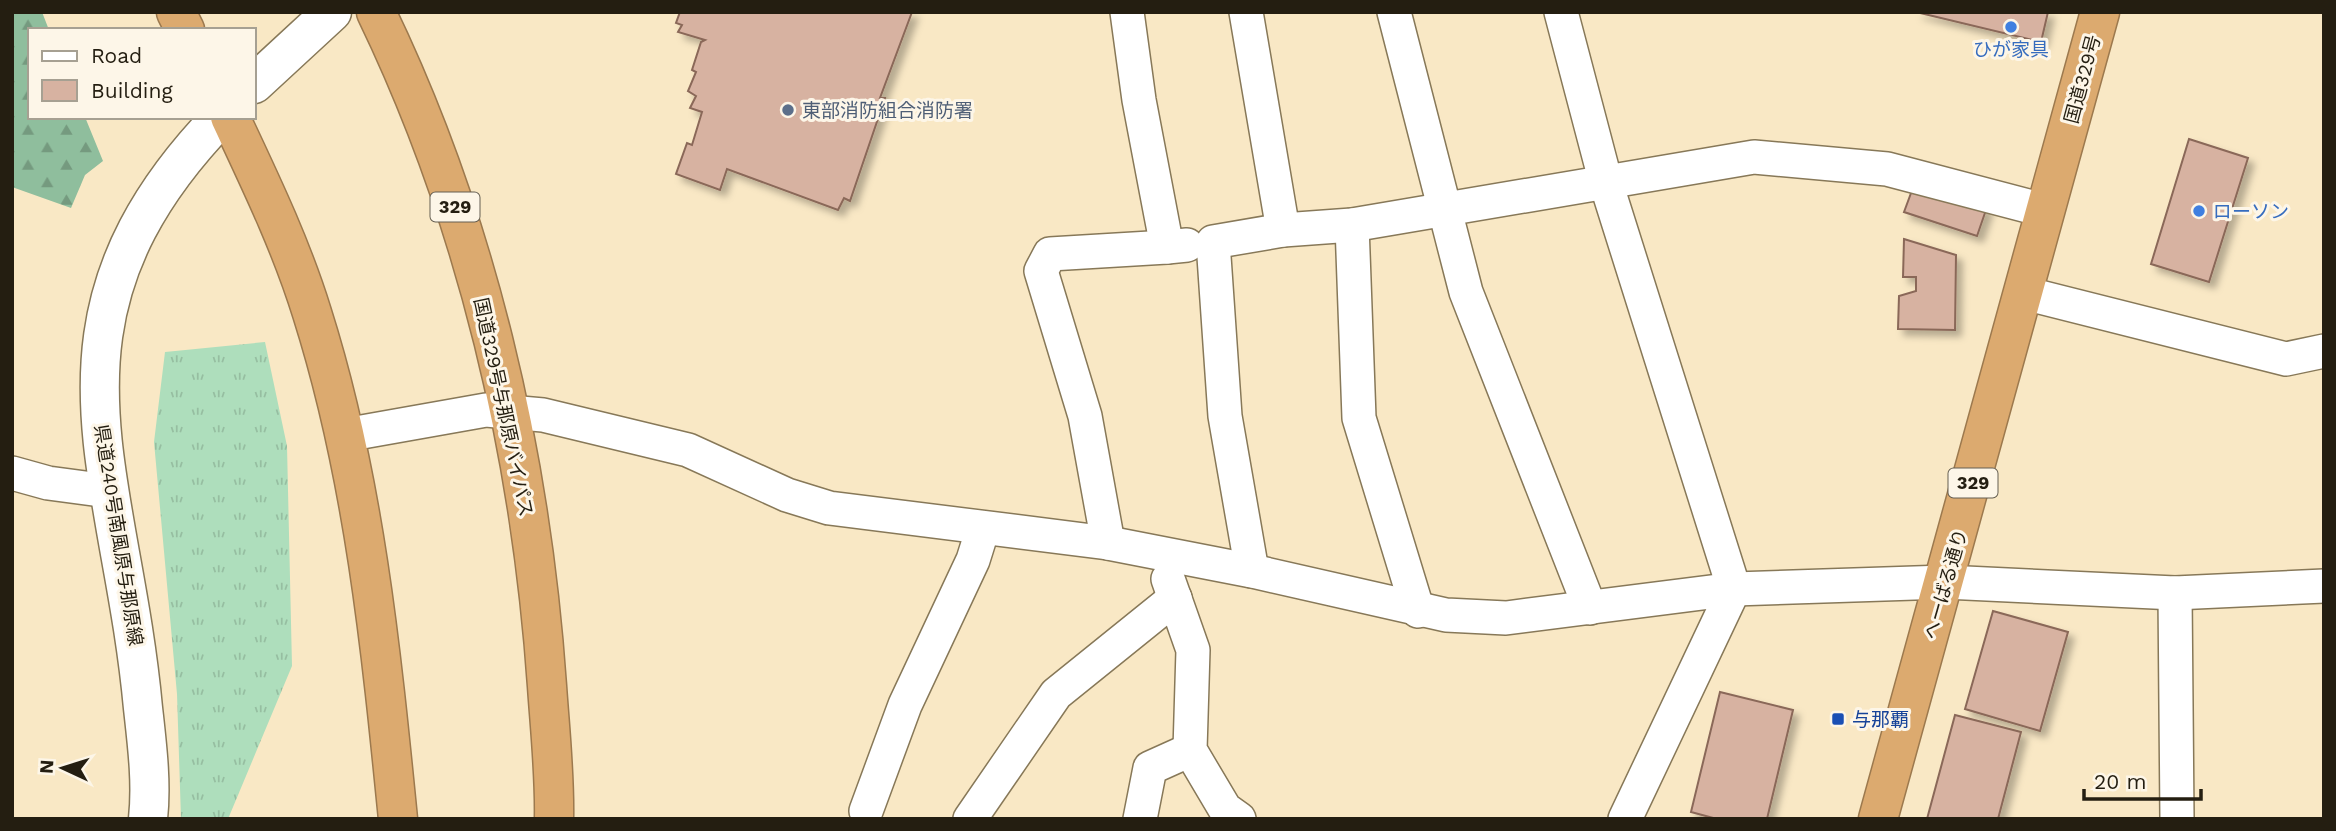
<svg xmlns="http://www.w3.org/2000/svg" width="2336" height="831" font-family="'Work Sans','Noto Sans JP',sans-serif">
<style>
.grass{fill:url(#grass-tufts)}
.forest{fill:url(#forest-firs)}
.building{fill:#d7b2a1;stroke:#8a6859;stroke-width:2;filter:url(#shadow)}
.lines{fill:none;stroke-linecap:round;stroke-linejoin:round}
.street-casing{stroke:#877858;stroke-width:36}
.secondary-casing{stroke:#877858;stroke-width:41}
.highway-casing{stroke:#9c794e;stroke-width:41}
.street{stroke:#fff;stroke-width:33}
.secondary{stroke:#fff;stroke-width:38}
.highway{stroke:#dcaa6f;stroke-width:38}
.shop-dot{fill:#3f7fe0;stroke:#fdf6e8;stroke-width:2.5}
.service-dot{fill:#5c6f8a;stroke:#fdf6e8;stroke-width:2.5}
.transit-dot{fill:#1a4fb4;stroke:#fdf6e8;stroke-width:2.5}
.labels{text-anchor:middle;stroke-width:6;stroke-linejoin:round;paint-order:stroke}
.shield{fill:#fdf6e8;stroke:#655f52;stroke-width:2}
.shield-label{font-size:18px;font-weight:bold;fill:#241e11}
.shop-label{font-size:19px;fill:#366cbe;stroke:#fdf6e8}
.street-label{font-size:19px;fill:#241e11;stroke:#fdf6e8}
.service-label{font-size:19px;fill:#4e5e75;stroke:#fdf6e8;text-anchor:start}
.transit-label{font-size:19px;fill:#164399;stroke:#fdf6e8;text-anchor:start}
</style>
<defs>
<pattern id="grass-tufts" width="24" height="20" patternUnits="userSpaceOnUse" patternTransform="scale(1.75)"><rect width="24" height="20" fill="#aedebc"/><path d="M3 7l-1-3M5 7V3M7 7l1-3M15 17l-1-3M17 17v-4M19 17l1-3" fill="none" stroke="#96bea1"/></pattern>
<pattern id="forest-firs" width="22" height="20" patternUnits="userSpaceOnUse" patternTransform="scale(1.75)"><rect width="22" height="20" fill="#8fbe9d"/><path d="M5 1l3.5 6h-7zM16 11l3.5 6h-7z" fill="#759a7f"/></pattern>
<filter id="shadow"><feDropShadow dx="6" dy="6" stdDeviation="3.5" flood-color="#0004"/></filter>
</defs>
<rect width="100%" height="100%" fill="#f9e8c5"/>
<path class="grass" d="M 265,342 L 287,446 L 292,666 L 228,819 L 181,819 L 177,694 L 154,442 L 165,352 Z"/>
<path class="forest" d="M 12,12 L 42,12 L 49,30 L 30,30 L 30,117 L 85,117 L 103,161 L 85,175 L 71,208 L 12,187 Z"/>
<g class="building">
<path d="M 680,12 L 912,12 L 880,98 L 885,98 L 850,201 L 844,198 L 838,210 L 727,169 L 720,190 L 676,174 L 687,143 L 692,145 L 702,112 L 690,108 L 696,96 L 688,91 L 696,72 L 692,70 L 701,42 L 705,40 L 678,32 L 682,25 L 676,23 Z"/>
<path d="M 1916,12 L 2048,12 L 2041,42 Z"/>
<path d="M 2189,139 L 2248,158 L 2209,282 L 2151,264 Z"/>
<path d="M 1914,185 L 1987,207 L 1977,236 L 1904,212 Z"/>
<path d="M 1904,239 L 1956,255 L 1955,330 L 1898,329 L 1899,296 L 1916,291 L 1916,277 L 1903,277 Z"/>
<path d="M 1993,611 L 2068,632 L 2040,731 L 1965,709 Z"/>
<path d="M 1720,692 L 1793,710 L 1767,819 L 1717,819 L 1691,812 Z"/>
<path d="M 1955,715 L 2021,732 L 1998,819 L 1927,819 Z"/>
</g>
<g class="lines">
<defs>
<g id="street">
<path d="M 1127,12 L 1139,100 L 1167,247 L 1187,245"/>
<path d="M 1246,12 L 1283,230"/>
<path d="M 1394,12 L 1466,292 L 1590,608"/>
<path d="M 1561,12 L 1606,183 L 1734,589 L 1625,819"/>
<path d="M 1352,225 L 1359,418 L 1418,611"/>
<path d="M 2024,293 L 2286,359 L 2324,351"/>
<path d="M 345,435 L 486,410 L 543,415 L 688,450 L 787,495 L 829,508 L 1108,543 L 1252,571 L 1446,615 L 1506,618 L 1734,589 L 1945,582 L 2175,593 L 2324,586"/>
<path d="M 12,473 L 48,483 L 108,491"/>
<path d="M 1108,543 L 1085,416 L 1041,271 L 1050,254 L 1167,247"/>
<path d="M 1252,571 L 1225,416 L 1213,242 L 1283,230 L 1352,225 L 1754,157 L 1887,169 L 2047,211"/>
<path d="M 1168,579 L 1193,650 L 1190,750 L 1225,809 L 1239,819"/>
<path d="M 2175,593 L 2177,819"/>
<path d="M 866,811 L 905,705 L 973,560 L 983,528"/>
<path d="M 970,819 L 1056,694 L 1175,598"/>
<path d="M 1140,819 L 1150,768 L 1190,750"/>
</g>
<g id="secondary">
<path d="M 254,84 L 332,12"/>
<path d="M 148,819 C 152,783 147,744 143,708 C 121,468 24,321 221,117"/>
</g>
<g id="highway">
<path d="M 176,12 L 185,30"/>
<path d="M 376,12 C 477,221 531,455 547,686 C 550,730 555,775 554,819"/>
<path d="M 230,117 C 260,181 291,245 312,313 C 364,477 381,648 398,819"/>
<path d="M 1878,819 L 2100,12"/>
</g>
</defs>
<use href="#street" class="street-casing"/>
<use href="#secondary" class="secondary-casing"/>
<use href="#highway" class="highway-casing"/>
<use href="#street" class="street"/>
<use href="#secondary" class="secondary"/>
<use href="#highway" class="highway"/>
</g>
<g class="shop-dot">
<circle cx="2011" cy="27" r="7"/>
<circle cx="2199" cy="211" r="7"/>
</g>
<circle class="service-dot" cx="788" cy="110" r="7"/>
<rect class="transit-dot" x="1831" y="712" width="14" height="14" rx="3.5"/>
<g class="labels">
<g class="shield">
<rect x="430.5" y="192.5" width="49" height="29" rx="5"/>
<rect x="1948.5" y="468.5" width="49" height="29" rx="5"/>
</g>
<g class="shield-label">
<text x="455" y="213">329</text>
<text x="1973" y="489">329</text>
</g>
<g class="shop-label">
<text x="2011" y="56">ひが家具</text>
<text x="2213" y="218" text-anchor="start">ローソン</text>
</g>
<g class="street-label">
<text transform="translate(2082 79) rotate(-75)" y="7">国道329号</text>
<text transform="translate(504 407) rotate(78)" y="7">国道329号与那原バイパス</text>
<text transform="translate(119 535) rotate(81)" y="7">県道240号南風原与那原線</text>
<text transform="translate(1945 584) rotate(-74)" y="7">へーばる通り</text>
</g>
<g class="service-label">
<text x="802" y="117">東部消防組合消防署</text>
</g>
<g class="transit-label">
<text x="1852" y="726">与那覇</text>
</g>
</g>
<rect width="2336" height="831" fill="none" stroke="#241e11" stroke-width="28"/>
<rect x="28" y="28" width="228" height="91" fill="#fdf6e8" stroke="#a6a092" stroke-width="2"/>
<rect x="42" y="51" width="35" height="10" fill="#ffffff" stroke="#a6a092" stroke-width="2"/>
<text x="91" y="63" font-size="21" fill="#241e11">Road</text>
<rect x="42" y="80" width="35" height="21" fill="#d7b2a1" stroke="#a6a092" stroke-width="2"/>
<text x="91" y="98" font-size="21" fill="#241e11">Building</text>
<g transform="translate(63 768) rotate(274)" stroke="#fdf6e8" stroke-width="5" paint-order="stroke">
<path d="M0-5L12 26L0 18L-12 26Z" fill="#241e11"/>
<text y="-10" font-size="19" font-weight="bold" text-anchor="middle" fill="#241e11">N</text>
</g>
<path d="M2084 789v10h117v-10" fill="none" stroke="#241e11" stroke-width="3.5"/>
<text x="2094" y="789" font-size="21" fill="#241e11" stroke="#fdf6e8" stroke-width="5" paint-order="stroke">20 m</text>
</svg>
